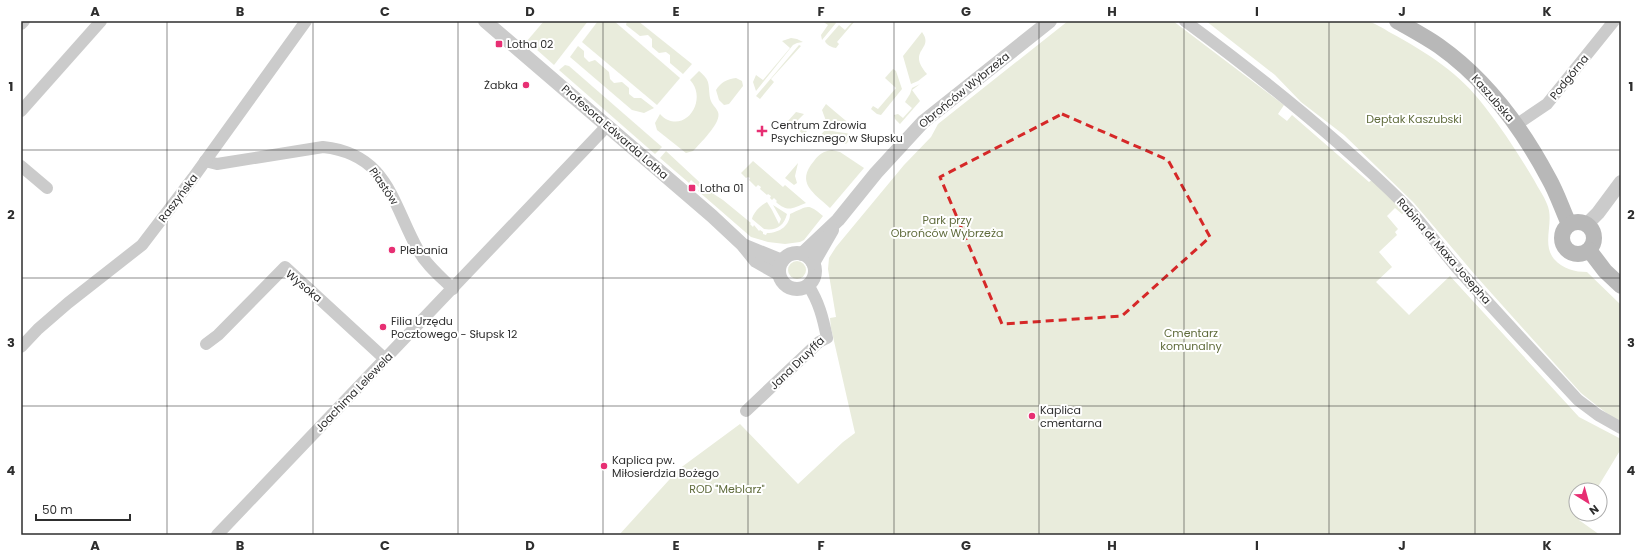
<svg xmlns="http://www.w3.org/2000/svg" width="1642" height="556" font-family="Poppins,sans-serif">
<style>
.green{fill:#e9ecdc}
.lines{fill:none;stroke-linecap:round;stroke-linejoin:round}
.minor{stroke:#cbcbcb;stroke-width:12}
.tertiary{stroke:#cbcbcb;stroke-width:14}
.secondary{stroke:#b8b8b8;stroke-width:16}
.marked{fill:none;stroke:#d62828;stroke-width:3;stroke-dasharray:8 5;stroke-linejoin:round}
.grid{fill:none;stroke:#2e2e2e;stroke-width:1;stroke-opacity:0.55}
.poi-dot{fill:#e72f73;stroke:#fff;stroke-width:1.5}
.labels{text-anchor:middle;stroke-width:4;stroke-linejoin:round;paint-order:stroke}
.poi-label{font-size:11px;fill:#2e2e2e;stroke:#fff;text-anchor:start}
.street-label{font-size:11px;fill:#2e2e2e;stroke:#fff}
.park-label{font-size:11px;fill:#5f6b3b;stroke:#fff}
.neatline{fill:none;stroke:#2e2e2e;stroke-width:1.5}
.grid-label{font-size:13px;text-anchor:middle;font-weight:bold;fill:#2e2e2e}
</style>
<rect width="100%" height="100%" fill="#fff"/>
<g class="green">
<path d="M 544,21 L 588,21 L 554,65 L 527,41 Z"/>
<path d="M 598,21 L 614,21 L 680,78 L 657,105 L 582,42 Z"/>
<path d="M 627,21 L 638,21 L 692,64 L 683,74 L 670,63 L 670,55 L 666,52 L 659,53 L 652,47 L 652,39 L 648,35 L 640,36 L 626,25 Z"/>
<path d="M 822,21 L 835,21 L 836,23 L 822,40 L 821,35 L 828,25 Z"/>
<path d="M 853,21 L 855,21 L 837,42 L 839,44 L 836,48 C 833,48 826,45 825,41 L 839,25 L 845,30 Z"/>
<path d="M 1068,21 L 1173,21 L 1284,105 L 1278,114 L 1287,121 L 1292,115 L 1369,182 L 1373,179 L 1406,211 L 1402,214 L 1395,208 L 1387,216 L 1398,229 L 1395,232 L 1397,235 L 1379,252 L 1392,267 L 1376,282 L 1409,315 L 1450,276 L 1579,417 L 1621,439 L 1621,449 L 1596,490 L 1576,490 L 1576,514 L 1582,514 L 1579,520 L 1600,535 L 619,535 L 679,469 L 740,424 L 798,484 L 843,442 L 855,433 L 831,328 L 830,318 L 836,317 L 828,269 L 829,258 L 836,247 L 904,165 L 931,137 L 938,124 Z"/>
<path d="M 1206,21 C 1242,21 1279,21 1315,21 C 1332,21 1350,19 1366,21 C 1374,22 1384,29 1391,33 C 1426,52 1461,74 1485,107 C 1503,130 1519,155 1534,180 C 1538,188 1544,196 1547,204 C 1555,222 1541,243 1554,259 C 1563,269 1575,272 1587,272 L 1621,305 L 1621,424 L 1596,405 L 1581,393 L 1476,276 L 1414,203 L 1344,135 L 1301,102 L 1275,75 Z"/>
<path d="M 922,32 C 935,50 906,49 927,74 L 918,81 L 911,84 L 903,56 Z"/>
<path d="M 791,38 L 797,39 L 803,42 L 797,43 L 793,45 L 756,91 L 753,82 L 756,75 L 763,80 L 790,48 L 782,41 Z"/>
<path d="M 799,45 L 801,46 L 771,79 L 774,82 L 760,99 L 756,96 Z"/>
<path d="M 578,46 L 584,51 L 584,57 L 589,62 L 595,60 L 609,72 L 610,79 L 614,83 L 622,82 L 629,88 L 629,94 L 634,98 L 641,98 L 654,108 L 644,113 L 632,110 L 570,57 Z"/>
<path d="M 565,65 L 569,66 L 662,147 L 655,154 L 559,70 Z"/>
<path d="M 893,69 L 896,71 L 902,89 L 881,115 L 877,114 L 871,109 L 873,106 L 878,109 L 896,88 L 885,78 Z"/>
<path d="M 699,71 C 711,81 708,84 710,98 C 711,104 716,107 718,112 C 722,122 702,141 695,149 L 693,151 L 686,153 L 657,130 L 655,123 L 660,114 C 662,116 665,119 668,120 C 689,129 707,98 690,80 Z"/>
<path d="M 736,78 L 742,81 L 743,86 L 729,104 L 724,105 L 719,100 L 716,90 C 721,82 727,79 736,78 Z"/>
<path d="M 920,84 L 912,90 L 920,101 L 900,124 L 895,119 L 894,115 L 898,114 L 903,118 L 912,108 L 905,102 L 910,94 L 912,88 Z"/>
<path d="M 826,104 L 852,126 L 838,126 L 826,121 L 822,110 Z"/>
<path d="M 796,112 L 804,114 L 797,121 L 807,131 L 804,135 L 788,121 Z"/>
<path d="M 826,129 C 834,133 846,131 853,136 L 846,144 C 837,137 825,138 815,144 L 809,139 L 812,135 L 817,139 Z"/>
<path d="M 832,150 L 840,152 L 864,168 L 830,208 C 814,193 795,183 814,161 C 819,154 824,151 832,150 Z"/>
<path d="M 666,151 L 709,191 L 723,200 L 751,223 L 750,224 L 753,227 L 754,225 L 759,231 L 760,230 L 763,232 L 763,234 L 766,235 L 767,233 C 780,233 790,225 790,214 C 809,206 807,203 823,216 L 804,240 L 800,242 L 785,244 L 768,242 L 751,237 L 698,191 L 700,188 L 691,180 L 689,183 L 660,158 Z"/>
<path d="M 753,161 L 783,187 L 785,185 L 806,203 C 793,208 788,213 776,202 L 777,201 L 774,198 L 772,200 L 770,198 L 771,196 L 768,194 L 767,195 L 760,189 L 761,187 L 758,185 L 756,187 L 749,180 L 750,178 L 748,177 L 746,178 L 741,173 Z"/>
<path d="M 798,163 L 795,176 L 797,183 L 794,185 L 785,178 Z"/>
<path d="M 767,202 L 772,210 L 779,224 L 781,219 L 773,205 L 787,214 C 784,226 776,231 764,229 L 752,219 C 753,213 761,205 767,202 Z"/>
<circle cx="797" cy="270" r="9"/>
</g>
<g class="lines">
<g class="minor">
<path d="M 1185,21 C 1261,77 1336,137 1403,203 C 1423,224 1439,247 1457,268 C 1497,313 1538,357 1578,400 L 1598,415 L 1621,428"/>
<path d="M 21,24 L 24,21"/>
<path d="M 21,111 L 101,21"/>
<path d="M 1516,125 L 1547,104 L 1614,21"/>
<path d="M 205,161 L 217,164 L 323,147 C 388,154 392,203 418,250 C 426,265 441,277 453,289"/>
<path d="M 21,166 L 47,188"/>
<path d="M 206,344 L 218,335 L 285,267 L 385,359"/>
<path d="M 21,347 L 38,329 L 68,303 L 142,245 L 193,178 L 306,21"/>
<path d="M 746,411 L 819,342 L 827,338 C 823,318 819,302 808,285"/>
<path d="M 217,535 L 607,126"/>
</g>
<g class="tertiary">
<path d="M 485,21 L 712,216 L 743,245 L 756,261 L 779,274"/>
<path d="M 1587,224 L 1598,213 L 1621,182"/>
<path d="M 745,246 L 782,261"/>
<circle cx="797" cy="271" r="18"/>
<path d="M 802,254 L 838,220 L 876,173 L 923,122 L 1050,21"/>
<path d="M 813,263 L 832,230"/>
</g>
<g class="secondary">
<path d="M 1397,21 C 1411,29 1426,37 1439,46 C 1487,80 1522,128 1549,179 C 1557,193 1562,209 1569,224"/>
<circle cx="1578" cy="238" r="16"/>
<path d="M 1589,250 L 1605,271 L 1621,286"/>
</g>
</g>
<path class="marked" d="M 1062,114 L 1168,160 L 1210,237 L 1122,316 L 1002,324 L 940,177 Z"/>
<path class="grid" d="M 167,21 L 167,535M 313,21 L 313,535M 458,21 L 458,535M 603,21 L 603,535M 748,21 L 748,535M 894,21 L 894,535M 1039,21 L 1039,535M 1184,21 L 1184,535M 1329,21 L 1329,535M 1475,21 L 1475,535M 21,150 L 1621,150M 21,278 L 1621,278M 21,406 L 1621,406"/>
<g class="poi-dot">
<rect x="495" y="40" width="8" height="8" rx="2"/>
<circle cx="526" cy="85" r="4"/>
<path d="M760 125h4v4h4v4h-4v4h-4v-4h-4v-4h4z"/>
<rect x="688" y="184" width="8" height="8" rx="2"/>
<circle cx="392" cy="250" r="4"/>
<circle cx="383" cy="327" r="4"/>
<circle cx="1032" cy="416" r="4"/>
<circle cx="604" cy="466" r="4"/>
</g>
<g class="labels">
<g class="poi-label">
<text x="507" y="48">Lotha 02</text>
<text x="518" y="89" text-anchor="end">Żabka</text>
<text x="771" y="129">Centrum Zdrowia<tspan x="771" dy="13">Psychicznego w Słupsku</tspan></text>
<text x="700" y="192">Lotha 01</text>
<text x="400" y="254">Plebania</text>
<text x="391" y="325">Filia Urzędu<tspan x="391" dy="13">Pocztowego - Słupsk 12</tspan></text>
<text x="1040" y="414">Kaplica<tspan x="1040" dy="13">cmentarna</tspan></text>
<text x="612" y="464">Kaplica pw.<tspan x="612" dy="13">Miłosierdzia Bożego</tspan></text>
</g>
<g class="street-label">
<text transform="translate(1569 77) rotate(-51)" y="4">Podgórna</text>
<text transform="translate(964 90) rotate(-39)" y="4">Obrońców Wybrzeża</text>
<text transform="translate(1493 98) rotate(49)" y="4">Kaszubska</text>
<text transform="translate(615 132) rotate(41)" y="4">Profesora Edwarda Lotha</text>
<text transform="translate(384 186) rotate(56)" y="4">Piastów</text>
<text transform="translate(178 198) rotate(-53)" y="4">Raszyńska</text>
<text transform="translate(1444 251) rotate(49)" y="4">Rabina dr Maxa Josepha</text>
<text transform="translate(304 286) rotate(40)" y="4">Wysoka</text>
<text transform="translate(797 363) rotate(-44)" y="4">Jana Druyffa</text>
<text transform="translate(354 392) rotate(-46)" y="4">Joachima Lelewela</text>
</g>
<g class="park-label">
<text x="1414" y="123">Deptak Kaszubski</text>
<text x="947" y="224">Park przy<tspan x="947" dy="13">Obrońców Wybrzeża</tspan></text>
<text x="1191" y="337">Cmentarz<tspan x="1191" dy="13">komunalny</tspan></text>
<text x="727" y="493">ROD "Meblarz"</text>
</g>
</g>
<rect width="1642" height="556" fill="none" stroke="#ffffff" stroke-width="44"/>
<g transform="translate(1588 502) rotate(143)"><circle r="19" fill="#ffffff" stroke="#ababab"/>
<path d="M0-3L7 15L0 10L-7 15Z" fill="#e72f73"/>
<text y="-6" font-size="11" font-weight="bold" text-anchor="middle" fill="#2e2e2e">N</text>
</g>
<path d="M36 514v6h94v-6" fill="none" stroke="#2e2e2e" stroke-width="2"/>
<text x="42" y="514" font-size="12" fill="#2e2e2e" stroke="#ffffff" stroke-width="3" paint-order="stroke">50 m</text>
<rect x="22" y="22" width="1598" height="512" class="neatline"/>
<g class="grid-label">
<text x="95" y="16">A</text>
<text x="240" y="16">B</text>
<text x="385" y="16">C</text>
<text x="530" y="16">D</text>
<text x="676" y="16">E</text>
<text x="821" y="16">F</text>
<text x="966" y="16">G</text>
<text x="1112" y="16">H</text>
<text x="1257" y="16">I</text>
<text x="1402" y="16">J</text>
<text x="1547" y="16">K</text>
<text x="11" y="91">1</text>
<text x="1631" y="91">1</text>
<text x="11" y="219">2</text>
<text x="1631" y="219">2</text>
<text x="11" y="347">3</text>
<text x="1631" y="347">3</text>
<text x="11" y="475">4</text>
<text x="1631" y="475">4</text>
<text x="95" y="550">A</text>
<text x="240" y="550">B</text>
<text x="385" y="550">C</text>
<text x="530" y="550">D</text>
<text x="676" y="550">E</text>
<text x="821" y="550">F</text>
<text x="966" y="550">G</text>
<text x="1112" y="550">H</text>
<text x="1257" y="550">I</text>
<text x="1402" y="550">J</text>
<text x="1547" y="550">K</text>
</g>
</svg>
